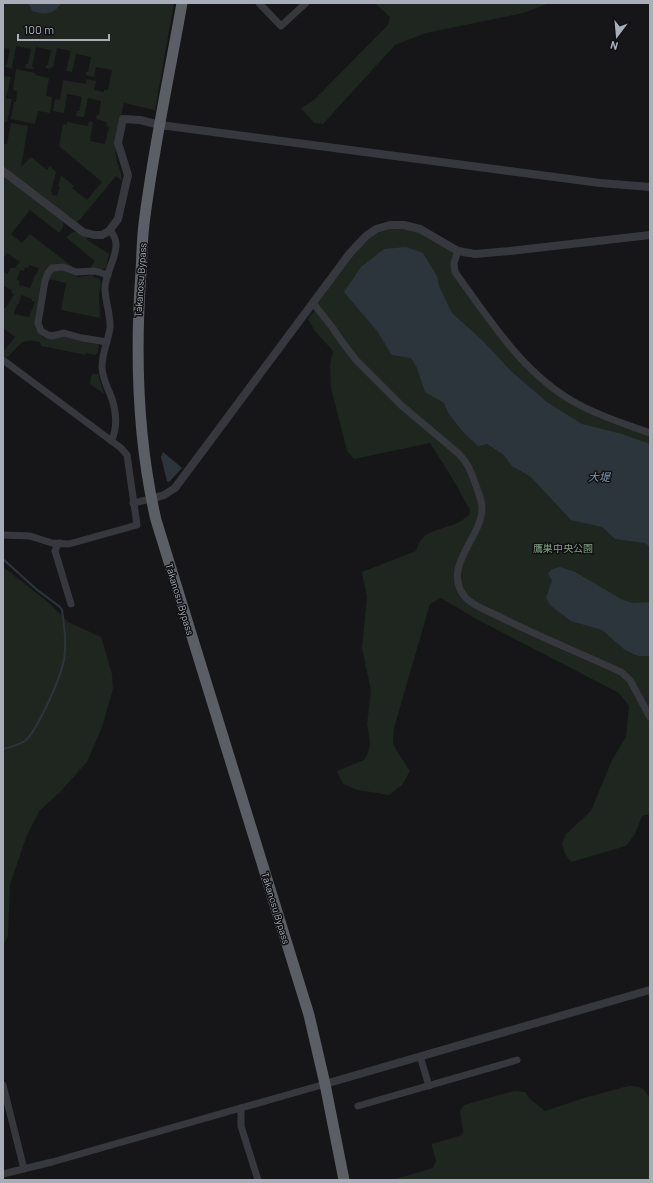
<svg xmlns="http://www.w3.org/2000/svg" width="653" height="1183" font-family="Barlow,'Noto Sans JP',sans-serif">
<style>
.green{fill:#1e261f;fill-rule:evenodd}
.water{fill:#2c353c}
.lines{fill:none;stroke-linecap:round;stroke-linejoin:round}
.stream{stroke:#2c353c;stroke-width:2}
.minor{stroke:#37383d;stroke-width:7}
.tertiary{stroke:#37383d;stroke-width:8}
.trunk{stroke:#5b5e65;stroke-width:11}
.labels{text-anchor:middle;stroke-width:3;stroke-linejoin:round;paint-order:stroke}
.street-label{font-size:10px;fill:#a8adb8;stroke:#111113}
.park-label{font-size:10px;fill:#7fa381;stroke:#111113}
.water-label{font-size:11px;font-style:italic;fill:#7f9bb3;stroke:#111113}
</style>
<rect width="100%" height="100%" fill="#161618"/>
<g class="green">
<path d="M 3,3 L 28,3 L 32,11 L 59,7 L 62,3 L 174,3 L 155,110 L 124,103 C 120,120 113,139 116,156 C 117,165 122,172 122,181 L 116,176 L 76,224 L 3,167 L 3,144 L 7,144 L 11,123 L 28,126 L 21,167 L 31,157 L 47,170 L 50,166 L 56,172 L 51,191 L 52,192 L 52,195 L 57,196 L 60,187 L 58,187 L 61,175 L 74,186 L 72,188 L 87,200 L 102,182 L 59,146 L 63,124 L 67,125 L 67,122 L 88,126 L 89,121 L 93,122 L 90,141 L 105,144 L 109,127 L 106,126 L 107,122 L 96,119 L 97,115 L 99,115 L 101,101 L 88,98 L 84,117 L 76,116 L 77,111 L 79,111 L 82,97 L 67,94 L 64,113 L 53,111 L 55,99 L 60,100 L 63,80 L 86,84 L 87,79 L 96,81 L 94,90 L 104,92 L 104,90 L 108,90 L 112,70 L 96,67 L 94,77 L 86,75 L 86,72 L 88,72 L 91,57 L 76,54 L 72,72 L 66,71 L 71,51 L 57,48 L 53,67 L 51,67 L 50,69 L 46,68 L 46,65 L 48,65 L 51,50 L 36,47 L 32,67 L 34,68 L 34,69 L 25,68 L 26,64 L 28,64 L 31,49 L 16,46 L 12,67 L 13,69 L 5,67 L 6,64 L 7,64 L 10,49 L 3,48 Z"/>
<path d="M 375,3 L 550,3 L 523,13 L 426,33 L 395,45 L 323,124 L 314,123 L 301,108 L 314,100 L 388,25 L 390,17 Z"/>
<path d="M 16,69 L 35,73 L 35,75 L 49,78 L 46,96 L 52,97 L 50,113 L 38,111 L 35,124 L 11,119 L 14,102 L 16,102 L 17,91 L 13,90 Z"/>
<path d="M 3,76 L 11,77 L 6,98 L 12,99 L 7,122 L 3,121 Z"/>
<path d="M 3,175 L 62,221 C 65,226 63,228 59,233 L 30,210 L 11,234 L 22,243 L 30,234 L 74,268 C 66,265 60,262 51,265 L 36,318 L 36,327 L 38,332 L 43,337 L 48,338 L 55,339 L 67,336 L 87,343 L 97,344 L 99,346 L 98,352 L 95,355 L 86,353 L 86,355 L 41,346 L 40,342 C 20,338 21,344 8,357 L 3,356 L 3,352 L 15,337 L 3,328 L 3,307 L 6,308 L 14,294 L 11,293 L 12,290 L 3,286 L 3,273 L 4,272 L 7,274 L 10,270 L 9,269 L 11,268 L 15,268 L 20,262 L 7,253 L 3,258 ZM 29,265 L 39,268 L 36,275 L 35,275 L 30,288 L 19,285 L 20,281 L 17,280 L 20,270 L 24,271 L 25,267 L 28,268 ZM 21,295 L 32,299 L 32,301 L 35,302 L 29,317 L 14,314 L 17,304 L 19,304 Z"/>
<path d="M 404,225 L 458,251 L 456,272 L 518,355 L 575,403 L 650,433 L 650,814 L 642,816 L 635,834 L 626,846 L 571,862 L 565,854 L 562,843 L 566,834 L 591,811 L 612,760 L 626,737 L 629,706 L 619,693 L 478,620 L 441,598 L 430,604 L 394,728 L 393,743 L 397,751 L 410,771 L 402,785 L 389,795 L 358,790 L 343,784 L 337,771 L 364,760 L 368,753 L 370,743 L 367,724 L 371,691 L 362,648 L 367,597 L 362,572 L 416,551 C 422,530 437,531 455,524 C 460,522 465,518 469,515 L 470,510 L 451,476 L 430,443 L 354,459 L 347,451 L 331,388 L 330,364 L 333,351 L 314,330 L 308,319 L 317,308 L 313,303 L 366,236 Z"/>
<path d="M 76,232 L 88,236 L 87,240 L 109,254 L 106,268 L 101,270 L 90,268 L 95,261 L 66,237 L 71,233 Z"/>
<path d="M 55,270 L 65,271 L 70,274 L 79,277 L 93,275 L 93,277 L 99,278 L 101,282 L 99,295 L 100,318 L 61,310 L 66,283 L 48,279 L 51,274 Z"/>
<path d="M 93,374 L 98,374 L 104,394 L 90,384 L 91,376 Z"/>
<path d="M 3,567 L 48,602 L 68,622 L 101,637 L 112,674 L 113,689 L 102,727 L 87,762 L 60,792 L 40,810 L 27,835 L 10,884 L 8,936 L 3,946 Z"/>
<path d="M 628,1086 C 641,1086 644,1087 650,1099 L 650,1180 L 392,1180 L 433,1168 L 436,1161 L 432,1147 L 432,1144 L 462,1135 L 463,1131 L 460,1111 L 464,1105 L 514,1091 L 525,1092 L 529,1098 L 545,1111 L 584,1098 Z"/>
</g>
<g class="water">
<path d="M 28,3 L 62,3 C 53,15 45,15 32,11 Z"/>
<path d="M 406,247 L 423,253 L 437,276 L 439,286 L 452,313 L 482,340 L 511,371 L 547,402 L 582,424 L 622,434 L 650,444 L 650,547 L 645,543 L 615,539 L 602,527 L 571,520 L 531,477 L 512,466 L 504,455 L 487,444 L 478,446 L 463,432 L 449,414 L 444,403 L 425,392 L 417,368 L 411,358 L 392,355 L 377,331 L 344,292 L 361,267 L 384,249 Z"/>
<path d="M 163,452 L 182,468 L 169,482 L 167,481 L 161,457 Z"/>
<path d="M 560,567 L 575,572 L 621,599 L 632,603 L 650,602 L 650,656 L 638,656 L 625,650 L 602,630 L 571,621 L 551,606 L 546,598 L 552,580 L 548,574 L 552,569 Z"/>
</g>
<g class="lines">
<path class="stream" d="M 3,559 L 36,589 L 60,607 L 62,610 C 64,626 67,643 64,660 C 60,679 39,727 26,740 C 20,745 11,747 3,749"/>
<g class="minor">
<path d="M 259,3 L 281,26 L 306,3"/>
<path d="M 110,230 C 113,234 116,239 116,244 C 117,257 105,274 105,288 C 105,302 111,315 110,328 C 108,341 102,353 102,367 C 102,378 108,388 112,399 C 116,412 118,428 111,441"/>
<path d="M 458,251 L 454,263 L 455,272 C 490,320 523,374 576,403 C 599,416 625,424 650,433"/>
<path d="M 313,303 L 332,327 L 343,343 L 356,360 L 402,406 L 459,454 C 468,463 471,472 475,483 C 478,491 482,500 482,509 C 481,539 441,567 465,597 C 473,606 486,610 496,615 C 537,636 580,653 621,672 L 630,680 L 650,717"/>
<path d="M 107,342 L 82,338 L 64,333 L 52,336 L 48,335 L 41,331 L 38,323 L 45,281 L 48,273 L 52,268 L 63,267 L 76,272 L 95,271 L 108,275"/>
<path d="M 3,360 L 121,448 L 127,455 L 137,525 L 69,544 L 52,543 L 30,536 L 3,535"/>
<path d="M 133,503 L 151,499"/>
<path d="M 60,543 L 57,546 L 55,551 L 71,604"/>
<path d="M 420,1056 L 429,1086"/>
<path d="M 3,1085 L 24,1169"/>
<path d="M 358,1106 L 517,1060"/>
<path d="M 241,1108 L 241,1126 L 258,1180"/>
<path d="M 3,1174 L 52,1162 L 325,1084"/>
</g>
<g class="tertiary">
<path d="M 3,171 L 83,232 L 94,235 L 102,235 L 109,231 L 118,219 L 128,175 L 118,143 L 123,119 L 140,120 L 160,125 L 600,183 L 650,187"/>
<path d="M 151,499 L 164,495 L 175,488 L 350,253 L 366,236 L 376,229 L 390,225 L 404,225 L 420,229 L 458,251 L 475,254 L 510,251 L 650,235"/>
<path d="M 325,1084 L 650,990"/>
</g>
<path class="trunk" d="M 182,3 C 169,77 153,150 144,224 C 142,240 142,256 141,272 C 135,355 137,438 156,520 L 309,1015 L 325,1084 L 344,1180"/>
</g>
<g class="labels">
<g class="street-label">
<text transform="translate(140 280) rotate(-86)" y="4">Takanosu Bypass</text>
<text transform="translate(180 599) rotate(73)" y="4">Takanosu Bypass</text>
<text transform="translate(276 908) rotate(73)" y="4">Takanosu Bypass</text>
</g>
<g class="park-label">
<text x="563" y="552">鷹巣中央公園</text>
</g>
<g class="water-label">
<text x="599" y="481">大堤</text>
</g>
</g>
<rect width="653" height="1183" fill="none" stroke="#a8adb8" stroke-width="8"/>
<g transform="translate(617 36) rotate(196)" stroke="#111113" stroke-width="3" paint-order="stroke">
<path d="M0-3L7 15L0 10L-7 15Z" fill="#a8adb8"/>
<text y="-6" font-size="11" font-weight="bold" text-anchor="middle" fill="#a8adb8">N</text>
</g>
<path d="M18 34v6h91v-6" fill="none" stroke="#a8adb8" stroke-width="2"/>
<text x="24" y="34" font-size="12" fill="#a8adb8" stroke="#111113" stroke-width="3" paint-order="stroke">100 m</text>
</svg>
